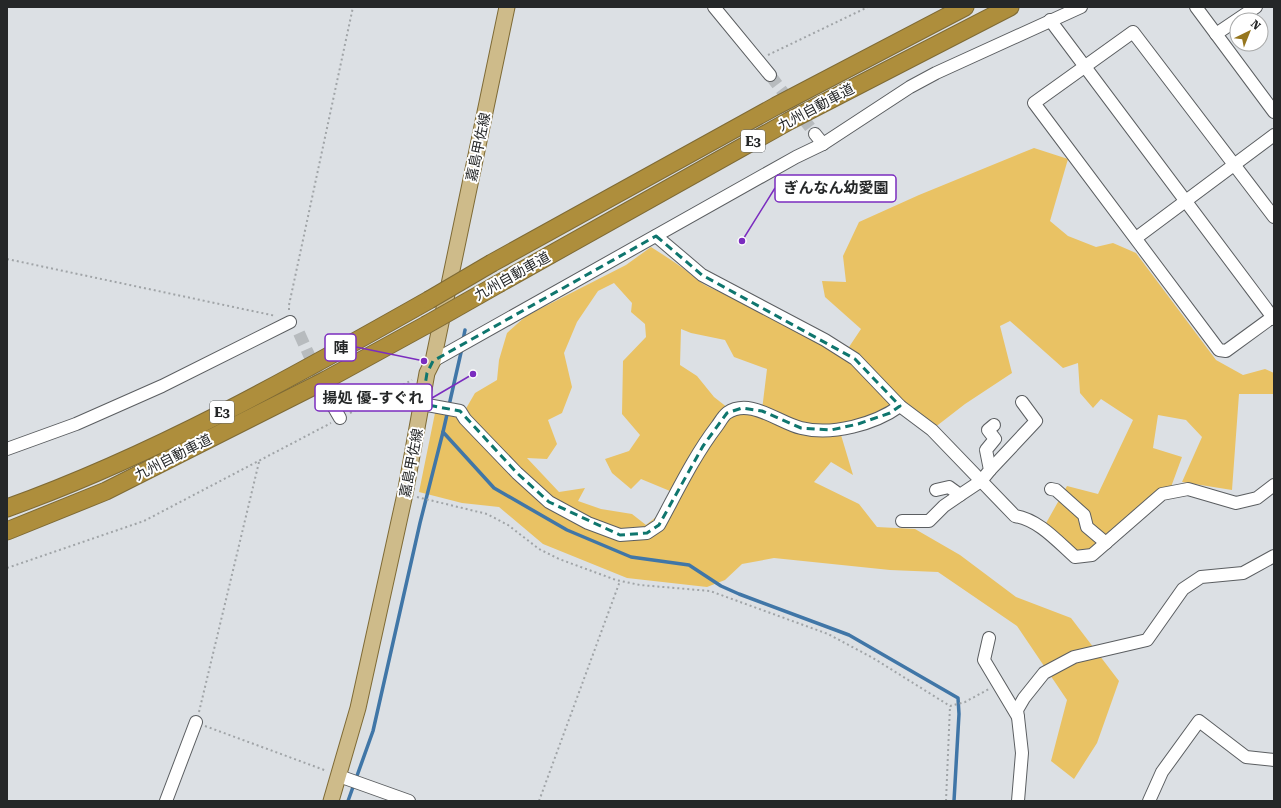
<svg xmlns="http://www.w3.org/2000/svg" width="1281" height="808" font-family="'Roboto Serif','Noto Sans JP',serif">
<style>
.green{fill:#e9c264;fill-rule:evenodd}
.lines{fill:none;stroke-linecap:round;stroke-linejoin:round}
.stream{stroke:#4076a7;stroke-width:3.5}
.minor-tunnel{stroke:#b7bbbe;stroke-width:12;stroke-dasharray:12 6;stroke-linecap:butt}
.minor-casing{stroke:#5b5e61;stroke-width:14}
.major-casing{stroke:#7e6a35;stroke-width:17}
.highway-casing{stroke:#7e6a35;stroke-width:19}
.path{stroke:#a0a4a7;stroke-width:2;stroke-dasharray:2 3;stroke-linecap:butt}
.minor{stroke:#fff;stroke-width:12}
.major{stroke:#cebb8a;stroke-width:15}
.highway{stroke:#ae8e3c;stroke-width:17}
.highway-bridge-casing{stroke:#7e6a35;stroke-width:19;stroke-linecap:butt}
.highway-bridge{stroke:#ae8e3c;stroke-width:17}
.marked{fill:none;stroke:#0f766e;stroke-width:3;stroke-dasharray:8 5;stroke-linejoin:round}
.labels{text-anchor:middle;stroke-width:4;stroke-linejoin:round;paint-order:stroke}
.shield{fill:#fff;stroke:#666868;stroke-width:1}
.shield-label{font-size:13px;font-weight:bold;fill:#252728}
.street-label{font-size:14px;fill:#252728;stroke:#fff}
.leader{fill:none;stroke:#7b2cbf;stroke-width:1.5}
.callout-dot{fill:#7b2cbf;stroke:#fff;stroke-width:1.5}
.callout{fill:#fff;stroke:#7b2cbf;stroke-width:1.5}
.callout-label{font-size:15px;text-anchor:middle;font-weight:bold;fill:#252728}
</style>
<rect width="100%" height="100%" fill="#dce0e4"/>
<g class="green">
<path d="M 1034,148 L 1068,159 L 1050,221 L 1068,236 L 1096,247 L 1113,243 L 1136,253 L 1216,360 L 1243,375 L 1265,369 L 1274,373 L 1274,394 L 1239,394 L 1232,490 L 1182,482 L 1202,437 L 1186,420 L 1158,415 L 1153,448 L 1182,457 L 1171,487 L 1092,550 L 1078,555 L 1045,525 L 1067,486 L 1098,494 L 1133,420 L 1101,399 L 1093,408 L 1080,393 L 1078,363 L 1063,368 L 1010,321 L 1000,326 L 1012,373 L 965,404 L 934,428 L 906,406 L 861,356 L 849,347 L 861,329 L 825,297 L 822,281 L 846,282 L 843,256 L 859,222 L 919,195 Z"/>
<path d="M 651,247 C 662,254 673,261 684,269 C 692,275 701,284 711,288 C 719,292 728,294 737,298 C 772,313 881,372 892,409 L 838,425 L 853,475 L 831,462 L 814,482 L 859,504 L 877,527 L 915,529 L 960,555 L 1016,597 L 1071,618 L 1119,681 L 1097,743 L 1074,779 L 1051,761 L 1067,700 L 1017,626 L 938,572 L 890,570 L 774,558 L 742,564 L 725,580 L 707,587 L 627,578 L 543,544 L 499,507 L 462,503 L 419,492 L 435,413 L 464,412 L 475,393 L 497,380 L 499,360 L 507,333 L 526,316 L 626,265 ZM 614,283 L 632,303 L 631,312 L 645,324 L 646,337 L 623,361 L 622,414 L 640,435 L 629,451 L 605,459 L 612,473 L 631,489 L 641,479 L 670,491 L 666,523 L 656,517 L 646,525 L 632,514 L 601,509 L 578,501 L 585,488 L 559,492 L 527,458 L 547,459 L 557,444 L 548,420 L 562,413 L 572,387 L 564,353 L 577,322 L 598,291 ZM 681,329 L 691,333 L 725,340 L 734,357 L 767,369 L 762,410 L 728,408 L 714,397 L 697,376 L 680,365 Z"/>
</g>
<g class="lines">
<g class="stream">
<path d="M 463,340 L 465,330"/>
<path d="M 462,348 L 443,432 L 494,488 L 567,530 L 631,557 L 689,565 L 721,586 L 739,594 L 849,635 L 958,698 L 959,714 L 954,801"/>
<path d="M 348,801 L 373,731 L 420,523 L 443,432"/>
</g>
<g class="minor-tunnel">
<path d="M 770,75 L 815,134"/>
<path d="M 299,333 L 329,399"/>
</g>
<defs>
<g id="minor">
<path d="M 714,7 L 770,75"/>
<path d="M 1196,7 L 1274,112"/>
<path d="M 1050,20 L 1274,319"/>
<path d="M 1216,34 L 1256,7"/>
<path d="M 815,134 L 823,144"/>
<path d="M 1274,217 L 1133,32 L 1034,103 L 1219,350 L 1226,351 L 1274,316"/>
<path d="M 656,236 L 702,275 L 825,340 L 855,359 L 900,406 L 932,430 L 1015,516 C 1039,520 1057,541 1075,557 L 1092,555 L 1162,494 L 1188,489 L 1236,503 L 1257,498 L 1274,485"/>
<path d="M 1136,238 L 1274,135"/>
<path d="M 433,361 L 796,157 L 823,144 L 910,87 L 936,73 L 1081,7"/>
<path d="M 329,399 L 340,418"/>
<path d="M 422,404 L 460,411 L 465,419 L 517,473 L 549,502 L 588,523 L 620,535 L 647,533 L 659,525 C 677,492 694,456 717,426 C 720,422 723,416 727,413 C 750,397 779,423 801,428 C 832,436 875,424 900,406"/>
<path d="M 7,449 L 76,424 L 162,386 L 290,322"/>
<path d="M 990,470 L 1036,421 L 1022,402"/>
<path d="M 1051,489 L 1056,490 L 1084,515 L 1087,527 L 1106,543"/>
<path d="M 936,490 L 949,487 L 960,495 L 981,481 L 990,470 L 986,450 L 995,439 L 988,430 L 994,425"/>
<path d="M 902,521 L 929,521 L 944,506 L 960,495"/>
<path d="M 989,638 L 984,660 L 1018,717 L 1022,753 L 1018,801"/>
<path d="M 1018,717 L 1017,710 L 1024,698 L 1044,673 L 1074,657 L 1147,640 L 1183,589 L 1201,577 L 1243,573 L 1274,556"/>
<path d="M 339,776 L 409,801"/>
<path d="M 166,801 L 196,722"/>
<path d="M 1149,801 L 1162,772 L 1199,721 L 1246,757 L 1274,760"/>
</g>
<path id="major" d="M 331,801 L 358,708 L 405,494 L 427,373 L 433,361 L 507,7"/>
<g id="highway">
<path d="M 492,263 L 776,106 L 965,7"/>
<path d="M 500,283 L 789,121 L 1010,7"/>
<path d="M 7,508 C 155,455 293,377 429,300"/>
<path d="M 7,531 L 106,491 L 324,381 L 426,325"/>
</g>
</defs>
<use href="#minor" class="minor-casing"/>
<use href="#major" class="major-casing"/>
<use href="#highway" class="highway-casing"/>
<g class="path">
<path d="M 768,55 L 868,7"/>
<path d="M 7,259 L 276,316"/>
<path d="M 289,310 L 289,305 L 353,7"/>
<path d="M 350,413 L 412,380"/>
<path d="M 417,497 L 487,514 L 508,525 L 539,549 L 559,559 L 616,580 L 640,585 L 710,591 L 828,634 L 873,658 L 950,706 L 965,702 L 989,689"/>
<path d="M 7,568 L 144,521 L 331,423"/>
<path d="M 199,712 L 259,462"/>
<path d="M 205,726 L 327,771"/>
<path d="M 539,801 L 620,581"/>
<path d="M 946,801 L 950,706"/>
</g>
<use href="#minor" class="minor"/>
<use href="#major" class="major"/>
<use href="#highway" class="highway"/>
<defs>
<g id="highway-bridge">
<path d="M 429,300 L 492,263"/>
<path d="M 426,325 L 500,283"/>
</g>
</defs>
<use href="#highway-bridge" class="highway-bridge-casing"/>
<use href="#highway-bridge" class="highway-bridge"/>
</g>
<path class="marked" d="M 656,236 L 702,275 L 855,359 L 900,406 L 890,413 L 858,424 L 831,430 L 801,428 L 762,411 L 742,408 L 727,413 L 703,446 L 659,525 L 647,533 L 620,535 L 549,502 L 517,473 L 460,411 L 422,404 L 427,373 L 433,361 Z"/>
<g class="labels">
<g class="shield">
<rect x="741" y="130" width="24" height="22" rx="3"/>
<rect x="210" y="401" width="24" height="22" rx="3"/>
</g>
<g class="shield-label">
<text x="753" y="146">E3</text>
<text x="222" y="417">E3</text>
</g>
<g class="street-label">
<text transform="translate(816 107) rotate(-28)" y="5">九州自動車道</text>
<text transform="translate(478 147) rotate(-78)" y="5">嘉島甲佐線</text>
<text transform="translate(512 276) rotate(-29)" y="5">九州自動車道</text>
<text transform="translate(173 457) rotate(-27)" y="5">九州自動車道</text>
<text transform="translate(411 463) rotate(-79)" y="5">嘉島甲佐線</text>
</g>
</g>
<path class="leader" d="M742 241L775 188M424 361L356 347M473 374L432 398"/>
<g class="callout-dot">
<circle cx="742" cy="241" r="4"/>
<circle cx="424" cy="361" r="4"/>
<circle cx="473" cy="374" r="4"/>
</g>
<g class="callout">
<rect x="775" y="175" width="121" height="27" rx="4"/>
<rect x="325" y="334" width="31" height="27" rx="4"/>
<rect x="315" y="384" width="117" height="27" rx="4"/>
</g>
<g class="callout-label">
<text x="836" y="193">ぎんなん幼愛園</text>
<text x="341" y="353">陣</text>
<text x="373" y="403">揚処 優-すぐれ</text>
</g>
<rect width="1281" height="808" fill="none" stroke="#252728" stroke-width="16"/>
<g transform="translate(1249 32) rotate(43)"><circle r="19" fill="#ffffff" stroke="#a8a9a9"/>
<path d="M0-3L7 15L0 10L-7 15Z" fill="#96761e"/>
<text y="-6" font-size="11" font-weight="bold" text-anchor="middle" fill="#252728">N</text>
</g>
</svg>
